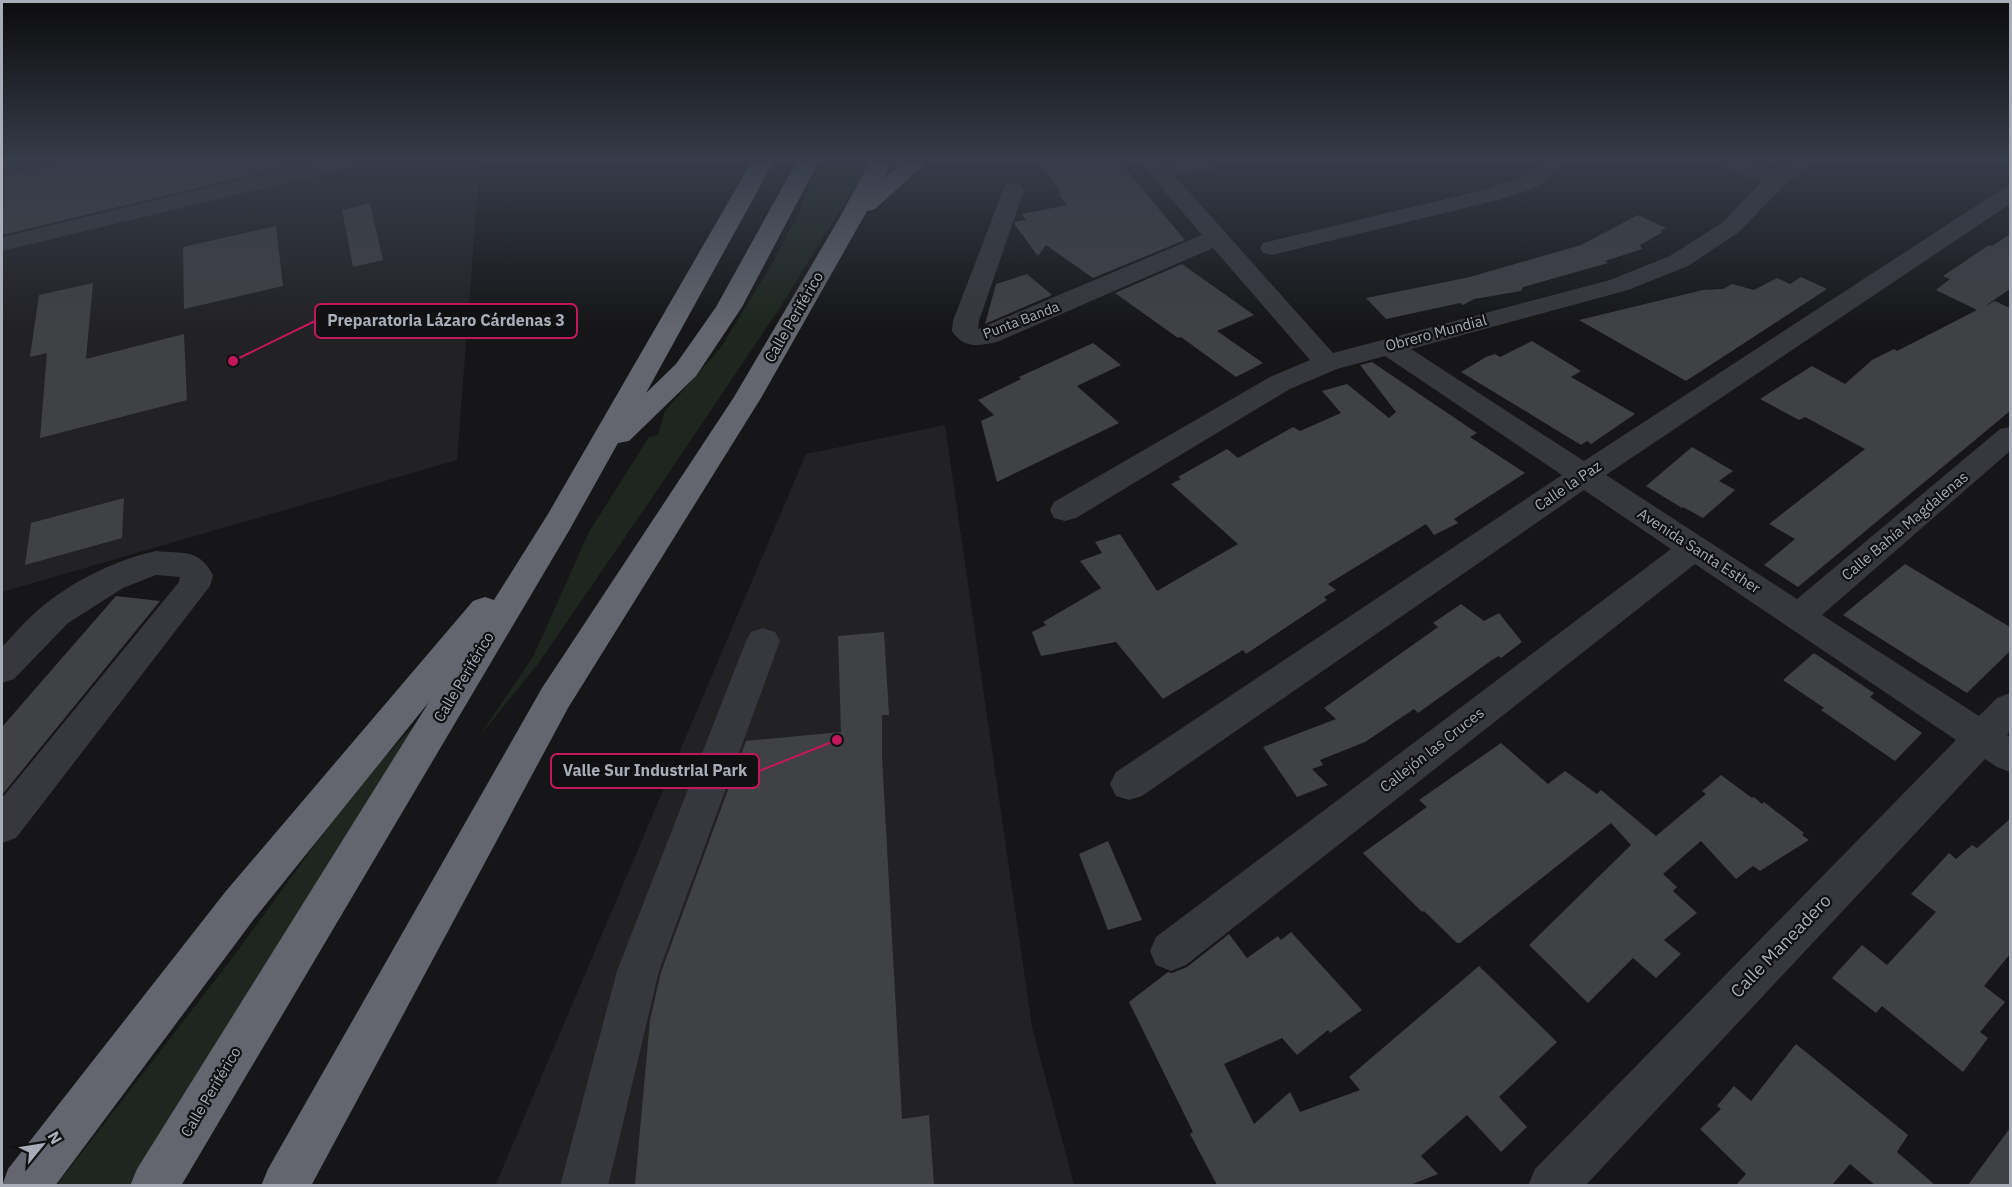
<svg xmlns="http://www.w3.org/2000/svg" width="2012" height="1187" font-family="'IBM Plex Sans',sans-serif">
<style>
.built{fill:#222225}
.green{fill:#1e261f}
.building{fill:#404145}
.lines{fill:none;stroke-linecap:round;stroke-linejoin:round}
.minor{fill:#37383d;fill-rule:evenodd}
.highway{fill:#63666e;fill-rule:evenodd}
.labels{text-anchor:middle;stroke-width:4.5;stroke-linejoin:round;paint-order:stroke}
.far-street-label{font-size:14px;fill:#a8adb8;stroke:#111113}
.street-label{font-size:15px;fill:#a8adb8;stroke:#111113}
.near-street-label{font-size:18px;fill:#a8adb8;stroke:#111113}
.leader{fill:none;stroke:#c2185b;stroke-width:2}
.callout-dot{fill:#c2185b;stroke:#111113;stroke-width:2}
.callout{fill:#111113;stroke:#c2185b;stroke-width:2}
.callout-label{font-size:16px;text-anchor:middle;font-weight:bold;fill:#a8adb8}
</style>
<rect width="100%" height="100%" fill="#161618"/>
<g class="built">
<path d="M 2,161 L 480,161 L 457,460 L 2,592 Z"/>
<path d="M 945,425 L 1032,1027 L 1074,1185 L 495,1186 L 806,454 Z"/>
</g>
<g class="green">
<path d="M 821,161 L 870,161 L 781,306 L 658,489 L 538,664 L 478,738 L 533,657 L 589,532 L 649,437 L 658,435 L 665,411 L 721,347 L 772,264 L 798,214 Z"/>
<path d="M 418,721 L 131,1185 L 56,1186 L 236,953 L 357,787 Z"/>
</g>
<g class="building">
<path d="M 72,161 L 285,161 L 285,167 L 2,235 L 2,176 Z"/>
<path d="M 1037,161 L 1119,161 L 1185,240 L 1093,278 L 1046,245 L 1038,256 L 1015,225 L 1015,222 L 1026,220 L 1022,214 L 1067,205 L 1059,194 L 1061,193 Z"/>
<path d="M 370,203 L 383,260 L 353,267 L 342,210 Z"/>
<path d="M 1638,215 L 1666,228 L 1660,231 L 1663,232 L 1640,245 L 1642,249 L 1605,261 L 1608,263 L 1523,287 L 1521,291 L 1474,299 L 1463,305 L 1460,303 L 1386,319 L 1366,298 L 1470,277 L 1581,245 Z"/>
<path d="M 276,226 L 283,286 L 184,309 L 183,247 Z"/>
<path d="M 2010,234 L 2010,289 L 1985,306 L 1995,301 L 2010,308 L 2010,411 L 1798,587 L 1764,565 L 1795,539 L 1769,524 L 1865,449 L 1805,417 L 1799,420 L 1760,399 L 1812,366 L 1845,384 L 1872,360 L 1894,349 L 1897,351 L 1977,310 L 1936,290 L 1950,279 L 1943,276 L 1989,245 L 1992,246 Z"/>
<path d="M 1182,264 L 1254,315 L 1217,331 L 1263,363 L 1236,377 L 1181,337 L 1178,338 L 1115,293 Z"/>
<path d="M 1027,274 L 1052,295 L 985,324 L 996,284 Z"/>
<path d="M 1801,277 L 1827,289 L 1686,381 L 1579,320 L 1703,290 L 1723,289 L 1732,284 L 1754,290 L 1777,278 L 1790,284 Z"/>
<path d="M 93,283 L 86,359 L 184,334 L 187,400 L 40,438 L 47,353 L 30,357 L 39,295 Z"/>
<path d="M 1532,341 L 1581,371 L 1571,377 L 1635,414 L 1591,444 L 1587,441 L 1581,445 L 1461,372 L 1486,357 L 1495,354 L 1500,357 Z"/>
<path d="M 1093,343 L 1121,365 L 1077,386 L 1119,423 L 997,482 L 981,421 L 994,415 L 978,400 L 1021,379 L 1019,377 Z"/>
<path d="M 1372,362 L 1477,433 L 1470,437 L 1525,473 L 1454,519 L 1458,523 L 1434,535 L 1426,524 L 1328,584 L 1336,590 L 1324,597 L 1327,600 L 1246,654 L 1243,650 L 1163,699 L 1116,642 L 1041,656 L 1032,632 L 1046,625 L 1043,622 L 1101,588 L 1080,561 L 1102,553 L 1095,542 L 1120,534 L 1157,591 L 1238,544 L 1171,484 L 1181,479 L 1178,477 L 1227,449 L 1238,458 L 1293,427 L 1300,431 L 1341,413 L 1322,391 L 1347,384 L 1389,418 L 1396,412 L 1360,365 Z"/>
<path d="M 1692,447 L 1733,471 L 1719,481 L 1735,490 L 1703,518 L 1683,507 L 1682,508 L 1646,486 Z"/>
<path d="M 124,498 L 122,538 L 25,565 L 31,523 Z"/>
<path d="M 1905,564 L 2010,627 L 2010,651 L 1967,693 L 1843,615 Z"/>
<path d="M 116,596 L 160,601 L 2,795 L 2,727 Z"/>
<path d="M 1461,604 L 1484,621 L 1499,613 L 1522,642 L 1501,658 L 1499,656 L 1492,660 L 1418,713 L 1414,709 L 1365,742 L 1320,760 L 1323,765 L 1312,769 L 1328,785 L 1297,797 L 1263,747 L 1336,719 L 1324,708 L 1438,627 L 1433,623 Z"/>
<path d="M 884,632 L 889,715 L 882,715 L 882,757 L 902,1119 L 929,1115 L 934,1185 L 635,1185 L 650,1020 L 661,972 L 746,741 L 841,732 L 838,636 Z"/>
<path d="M 1814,653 L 1874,693 L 1870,697 L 1922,733 L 1895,761 L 1821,710 L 1824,708 L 1783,680 Z"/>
<path d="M 1501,743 L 1548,784 L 1565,771 L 1597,794 L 1601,790 L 1656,836 L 1706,794 L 1702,791 L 1721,775 L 1752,798 L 1754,797 L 1762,804 L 1764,802 L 1804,833 L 1802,835 L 1809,840 L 1760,871 L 1753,866 L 1736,879 L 1701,841 L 1663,874 L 1677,887 L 1673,891 L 1697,913 L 1664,940 L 1681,954 L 1656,978 L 1633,958 L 1588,1003 L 1529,945 L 1631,845 L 1611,823 L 1460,943 L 1457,943 L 1424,911 L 1422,912 L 1363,853 L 1427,807 L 1419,800 Z"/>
<path d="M 2010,819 L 2010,954 L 1984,986 L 2005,1002 L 1980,1032 L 1988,1038 L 1963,1072 L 1882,1006 L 1876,1013 L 1832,978 L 1862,945 L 1887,965 L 1936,912 L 1911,894 L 1949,853 L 1956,859 L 1972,845 L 1977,848 Z"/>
<path d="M 1108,841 L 1142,920 L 1108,930 L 1079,854 Z"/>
<path d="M 1291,932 L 1362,1010 L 1330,1033 L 1328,1030 L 1297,1055 L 1282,1038 L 1224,1064 L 1254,1124 L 1290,1092 L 1300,1112 L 1360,1090 L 1349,1077 L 1479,966 L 1557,1042 L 1499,1097 L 1527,1127 L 1501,1152 L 1467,1115 L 1421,1156 L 1438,1174 L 1410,1185 L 1217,1185 L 1190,1134 L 1193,1132 L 1129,1002 L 1168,972 L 1172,973 L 1187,967 L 1229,934 L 1247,958 L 1278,936 L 1281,940 Z"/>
<path d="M 1796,1044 L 1908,1135 L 1897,1152 L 1935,1185 L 1875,1185 L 1850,1164 L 1832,1185 L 1736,1185 L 1746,1174 L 1700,1129 L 1721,1109 L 1717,1106 L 1734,1086 L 1751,1101 Z"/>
<path d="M 2010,1128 L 2010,1185 L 1968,1185 Z"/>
</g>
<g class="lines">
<g class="minor">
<path d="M 319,161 L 359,161 L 356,166 L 2,251 L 2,237 Z"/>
<path d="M 1139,161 L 1162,161 L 1165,164 L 1179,161 L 1223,161 L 1220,166 L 1175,176 L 1333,353 L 1610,280 L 1670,256 L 1723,222 L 1762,181 L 1721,166 L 1718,161 L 1750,161 L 1775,170 L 1789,161 L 1815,161 L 1785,184 L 1739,232 L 1688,266 L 1628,290 L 1411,349 L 1584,461 L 2002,189 L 2010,187 L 2010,204 L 1606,475 L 1797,599 L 2000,429 L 2010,427 L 2010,451 L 1822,615 L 1979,716 L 1997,698 L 2010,693 L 2010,731 L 2007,735 L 2010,737 L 2010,772 L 1997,767 L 1985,759 L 1585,1186 L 1528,1186 L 1535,1169 L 1956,740 L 1695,564 L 1186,965 L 1171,971 L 1156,965 L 1150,951 L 1156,937 L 1671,549 L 1584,490 L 1142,796 L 1129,800 L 1116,796 L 1110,784 L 1116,772 L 1562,475 L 1385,356 L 1337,369 L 1290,389 L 1076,518 L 1065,521 L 1054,518 L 1050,510 L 1054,502 L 1270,377 L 1310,360 L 1213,248 L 997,342 C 978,346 964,349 952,331 L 953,321 L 1005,185 L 1013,183 L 1021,185 L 1024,190 L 979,321 L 978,329 L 1202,235 Z"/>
<path d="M 1543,161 L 1569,161 L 1537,187 L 1502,199 L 1272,255 L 1263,253 L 1260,248 L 1263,243 L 1487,189 L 1521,177 Z"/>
<path d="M 156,551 C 184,554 198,548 213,575 L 210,586 L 16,838 L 2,843 L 2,798 L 179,582 L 180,577 L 156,575 L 123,588 L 68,623 L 14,679 L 2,683 L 2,647 C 15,633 29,617 44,605 C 77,579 116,560 156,551 Z"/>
<path d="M 763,628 L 775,632 L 780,641 L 659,971 L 608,1186 L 560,1186 L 617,971 L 746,641 L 751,632 Z"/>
</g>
<g class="highway">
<path d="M 752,161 L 774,161 L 646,393 L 676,364 L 716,307 L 797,161 L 819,161 L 742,307 L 696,376 L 629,441 L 618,443 L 570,529 L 181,1186 L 130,1186 L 137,1169 L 429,702 L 254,919 L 55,1186 L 2,1186 L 8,1169 L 226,891 L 473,601 L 485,597 L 494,600 L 548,514 Z"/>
<path d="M 870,161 L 892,161 L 883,179 L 903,161 L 928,161 L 875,209 L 867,211 L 761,398 L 568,708 L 311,1186 L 261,1186 L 268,1169 L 542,688 L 734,397 L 840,217 Z"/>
</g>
</g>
<linearGradient id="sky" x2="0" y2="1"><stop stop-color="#0c0c0d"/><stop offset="0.49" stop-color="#363c48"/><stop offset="1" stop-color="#363c48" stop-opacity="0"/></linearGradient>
<rect width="2012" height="328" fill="url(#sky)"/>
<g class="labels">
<g class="far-street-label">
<text transform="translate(1021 320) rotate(-21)" y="5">Punta Banda</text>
</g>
<g class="street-label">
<text transform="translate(794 317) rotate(-60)" y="5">Calle Periférico</text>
<text transform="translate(1436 333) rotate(-15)" y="5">Obrero Mundial</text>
<text transform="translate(1568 486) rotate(-34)" y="5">Calle la Paz</text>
<text transform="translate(1905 526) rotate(-40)" y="5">Calle Bahía Magdalenas</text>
<text transform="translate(1699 551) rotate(33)" y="5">Avenida Santa Esther</text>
<text transform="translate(464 677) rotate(-59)" y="5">Calle Periférico</text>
<text transform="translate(1432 750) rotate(-38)" y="5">Callejón las Cruces</text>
<text transform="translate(211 1092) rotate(-59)" y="5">Calle Periférico</text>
</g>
<g class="near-street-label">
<text transform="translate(1781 946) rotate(-46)" y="6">Calle Maneadero</text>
</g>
</g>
<path class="leader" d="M233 361L315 321M837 740L759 771"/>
<g class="callout-dot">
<circle cx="233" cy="361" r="6"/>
<circle cx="837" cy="740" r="6"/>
</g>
<g class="callout">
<rect x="315" y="304" width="262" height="34" rx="6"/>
<rect x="551" y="754" width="208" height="34" rx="6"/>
</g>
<g class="callout-label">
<text x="446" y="326">Preparatoria Lázaro Cárdenas 3</text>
<text x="655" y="776">Valle Sur Industrial Park</text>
</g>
<rect width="2012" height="1187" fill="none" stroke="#a8adb8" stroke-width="6"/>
<g transform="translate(42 1145) rotate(60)" stroke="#111113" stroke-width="4.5" paint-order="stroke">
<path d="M0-4.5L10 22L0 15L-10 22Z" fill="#a8adb8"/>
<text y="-9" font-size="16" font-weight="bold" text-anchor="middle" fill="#a8adb8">N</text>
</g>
</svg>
